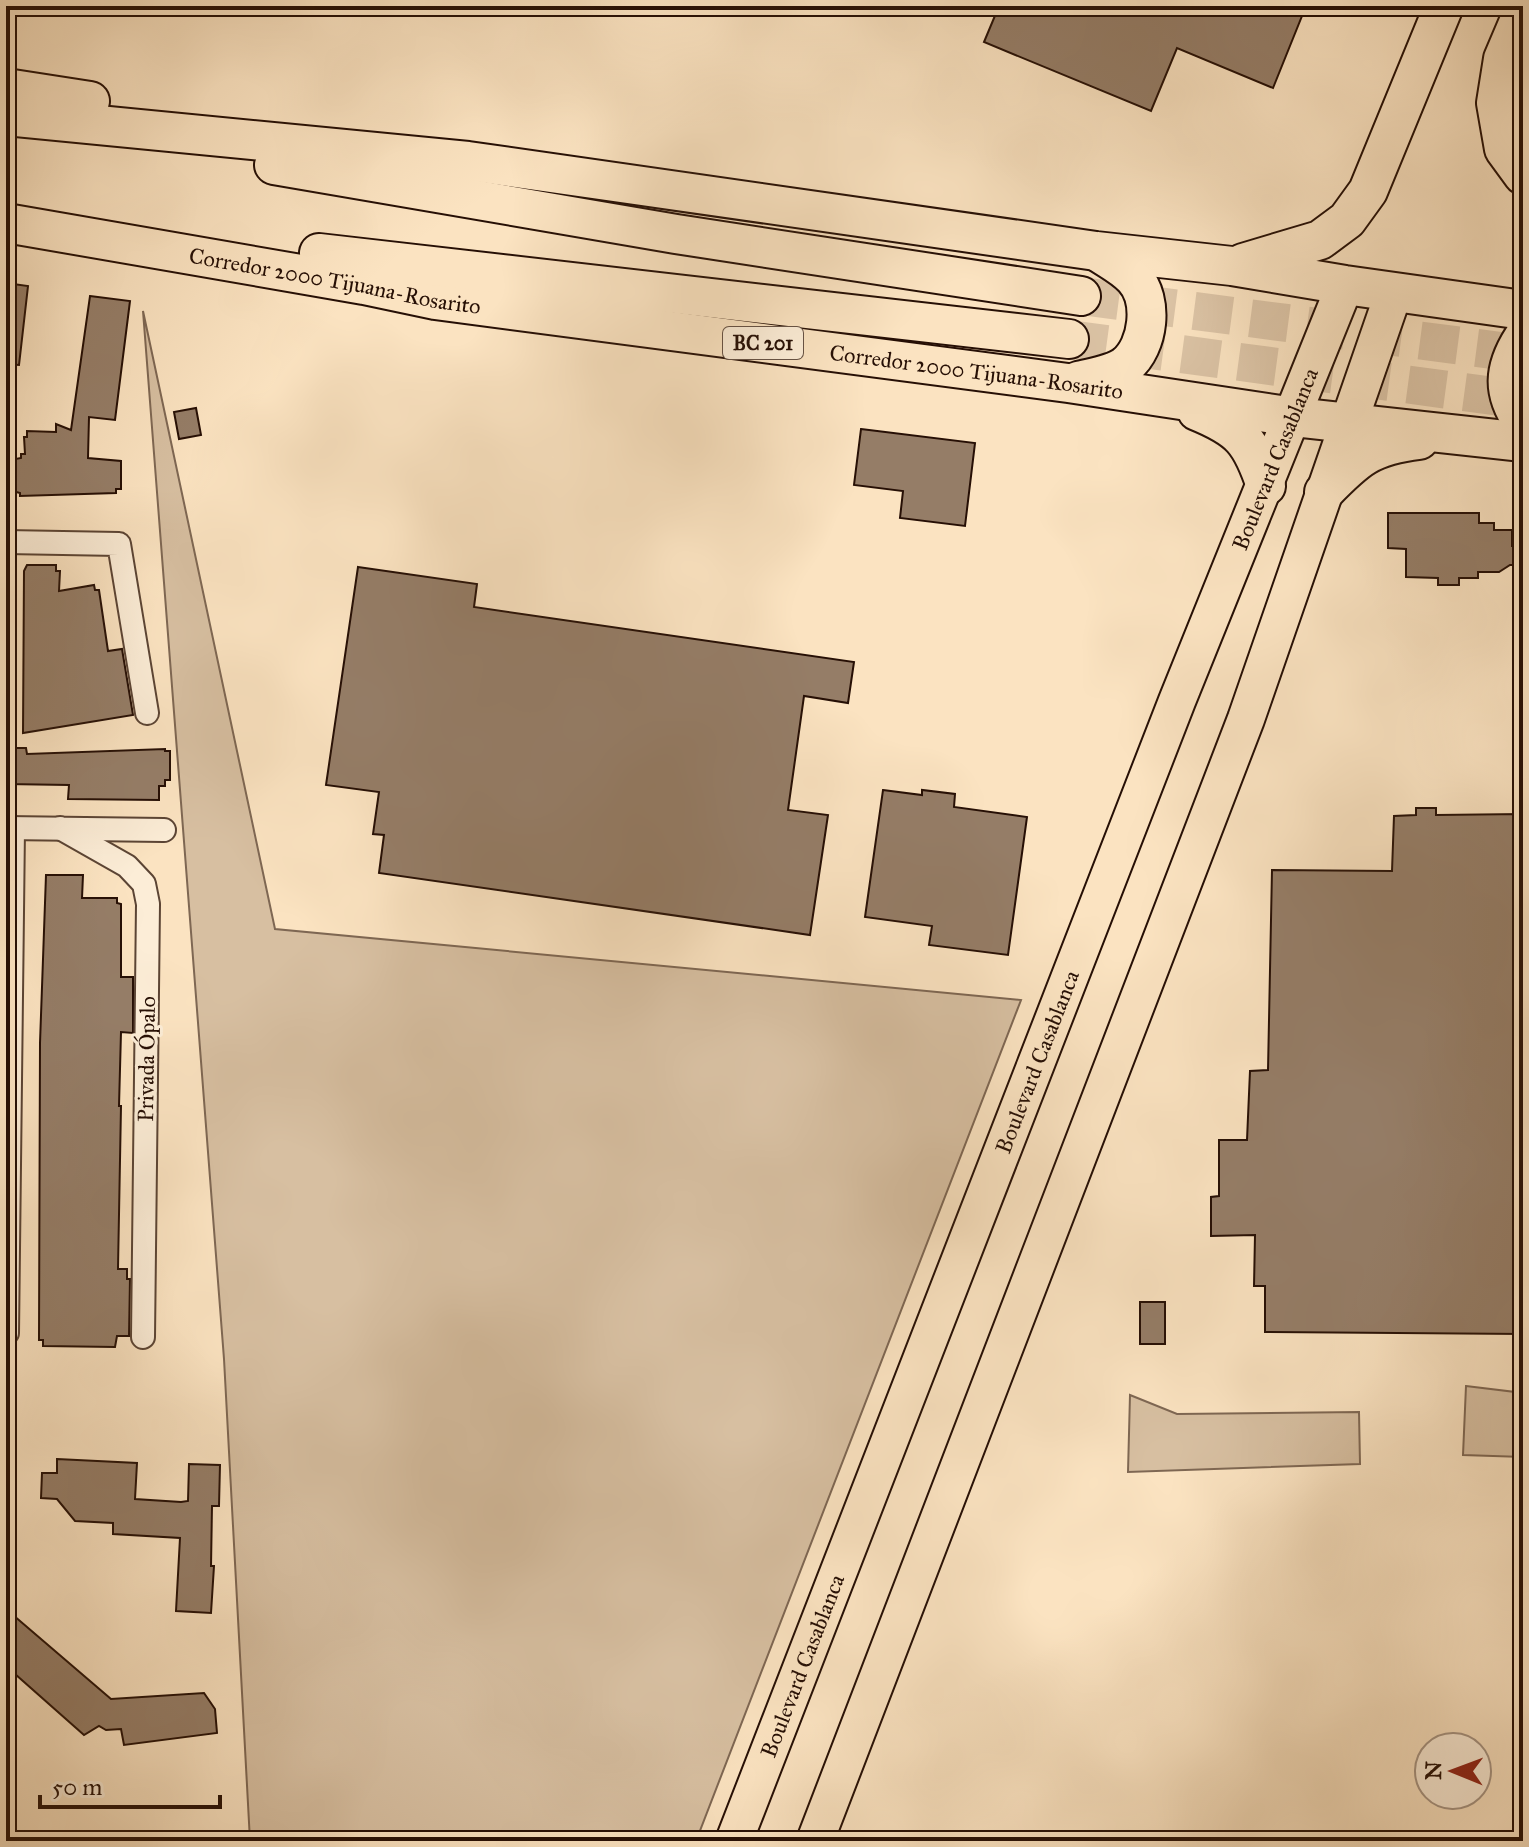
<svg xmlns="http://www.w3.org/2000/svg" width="1529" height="1847" font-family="'IM FELL Great Primer',serif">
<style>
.green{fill:#d7bfa1;stroke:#7e6753;stroke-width:2}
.building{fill:#957d67;stroke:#260f05;stroke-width:2}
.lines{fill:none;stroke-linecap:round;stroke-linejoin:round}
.trunk-tunnel{stroke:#dbc3a5;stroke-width:38;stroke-dasharray:38 19;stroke-linecap:butt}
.minor-casing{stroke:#5b4434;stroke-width:26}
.primary-casing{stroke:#260f05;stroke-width:40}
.trunk-casing{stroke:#260f05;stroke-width:42}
.minor{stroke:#fcedd7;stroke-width:22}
.primary{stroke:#fbe3c1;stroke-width:36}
.trunk{stroke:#fbe3c1;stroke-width:38}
.labels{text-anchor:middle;stroke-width:6;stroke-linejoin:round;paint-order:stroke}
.shield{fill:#fcedd7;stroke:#665244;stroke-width:2}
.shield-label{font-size:20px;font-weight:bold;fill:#260f05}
.street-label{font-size:22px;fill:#260f05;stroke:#fcedd7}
</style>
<rect width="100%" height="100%" fill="#fbe3c1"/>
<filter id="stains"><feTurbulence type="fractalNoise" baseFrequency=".0025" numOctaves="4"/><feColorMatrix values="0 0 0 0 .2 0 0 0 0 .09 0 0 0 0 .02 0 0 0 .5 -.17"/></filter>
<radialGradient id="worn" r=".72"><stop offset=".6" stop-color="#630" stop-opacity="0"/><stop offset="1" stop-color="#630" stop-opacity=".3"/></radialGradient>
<g class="green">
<path d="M 143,311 L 275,929 L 1021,1000 L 696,1841 L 250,1841 L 224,1359 Z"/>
<path d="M 1466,1386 L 1523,1393 L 1523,1457 L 1463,1455 Z"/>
<path d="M 1130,1395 L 1177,1414 L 1359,1412 L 1360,1464 L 1128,1472 Z"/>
</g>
<g class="building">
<path d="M 999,6 L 1306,6 L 1273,88 L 1177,48 L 1151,111 L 984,42 Z"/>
<path d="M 6,283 L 28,286 L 19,365 L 6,364 Z"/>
<path d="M 90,296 L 130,301 L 115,420 L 89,417 L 88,458 L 121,461 L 121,489 L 116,489 L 116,493 L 20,496 L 20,493 L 9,490 L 10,460 L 21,458 L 21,454 L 25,454 L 24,437 L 27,437 L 27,431 L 56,432 L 56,424 L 71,430 Z"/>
<path d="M 196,408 L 201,435 L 179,439 L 174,412 Z"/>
<path d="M 861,429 L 975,443 L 965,526 L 900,518 L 903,491 L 854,485 Z"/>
<path d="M 1388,513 L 1479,513 L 1479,523 L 1494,523 L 1494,530 L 1512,530 L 1512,546 L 1523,546 L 1523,565 L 1510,565 L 1499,572 L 1478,572 L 1478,578 L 1459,578 L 1459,585 L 1438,585 L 1438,578 L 1406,577 L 1406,549 L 1388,548 Z"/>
<path d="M 27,565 L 56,565 L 56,571 L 60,571 L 59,591 L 94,585 L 95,590 L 99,590 L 108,651 L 122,649 L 133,715 L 23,733 L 24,571 Z"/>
<path d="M 358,567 L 477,584 L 474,607 L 854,662 L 848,703 L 804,696 L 788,810 L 828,815 L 810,935 L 379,873 L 384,835 L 373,834 L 379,792 L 326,785 Z"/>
<path d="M 8,748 L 26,748 L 27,754 L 165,749 L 165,751 L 170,751 L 170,780 L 165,780 L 165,786 L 159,786 L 159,800 L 68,799 L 69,785 L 6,784 Z"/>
<path d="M 883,790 L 922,795 L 922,790 L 955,794 L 954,807 L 1027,817 L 1008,955 L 929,945 L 932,926 L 865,917 Z"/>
<path d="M 1416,808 L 1436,808 L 1436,815 L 1523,814 L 1523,1334 L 1265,1332 L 1265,1286 L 1254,1286 L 1255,1235 L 1211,1236 L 1211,1197 L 1219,1196 L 1219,1140 L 1247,1140 L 1250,1071 L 1268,1070 L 1272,870 L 1392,871 L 1394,816 L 1416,815 Z"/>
<path d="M 46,875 L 83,875 L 82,898 L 117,898 L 117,903 L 121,904 L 121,977 L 133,977 L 133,1033 L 121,1032 L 119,1106 L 121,1106 L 118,1269 L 127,1269 L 127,1279 L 130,1279 L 129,1336 L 117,1336 L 115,1347 L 43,1346 L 43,1340 L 39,1340 L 40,1043 Z"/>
<rect x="1140" y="1302" width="25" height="42"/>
<path d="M 57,1459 L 137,1463 L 135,1499 L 181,1502 L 188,1501 L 189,1464 L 220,1465 L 219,1506 L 212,1506 L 211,1566 L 214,1566 L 211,1613 L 176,1611 L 180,1538 L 113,1534 L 113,1523 L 75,1521 L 57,1499 L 41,1498 L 42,1473 L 57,1473 Z"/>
<path d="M 6,1609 L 111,1699 L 204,1693 L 215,1709 L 217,1733 L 124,1745 L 121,1729 L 106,1730 L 99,1726 L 84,1735 L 6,1666 Z"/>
</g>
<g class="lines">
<g class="trunk-tunnel">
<path d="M 1081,296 L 1523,354"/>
<path d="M 1069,339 L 1523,400"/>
</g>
<defs>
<g id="minor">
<path d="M 6,542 L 119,544 L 147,713"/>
<path d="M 6,828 L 164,830"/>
<path d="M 60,828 L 127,866 L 144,884 L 148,904 L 143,1337"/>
<path d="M 7,1333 L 13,828"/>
</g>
<g id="primary">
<path id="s1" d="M 734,1841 L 1177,701 L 1345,285"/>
<path d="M 815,1841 L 1246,719 L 1394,292"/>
</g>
<g id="trunk">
<path d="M 1523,12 L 1503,59 L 1496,103 L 1504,149 L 1523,175"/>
<path d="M 6,88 L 90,101"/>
<path d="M 6,116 L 468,161 L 1096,251 L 1232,266 L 1345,285 L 1523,310"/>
<path d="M 274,165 L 676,234 L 1081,296"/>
<path id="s2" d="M 6,223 L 364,285 L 435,300 L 1068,383 L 1294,417 L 1523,442"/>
<path d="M 319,253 L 1069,339"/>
<path d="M 1243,263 L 1320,240 L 1347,220 L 1368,191 L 1444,6"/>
<path d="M 1523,338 C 1503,369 1502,393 1523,423"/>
<path d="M 1078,381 C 1094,377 1113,375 1126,365 C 1149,346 1154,300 1134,278 C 1124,267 1110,260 1098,252"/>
<path d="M 1197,411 C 1241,429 1251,441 1266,486"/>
<path d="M 1324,492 C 1357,458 1370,446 1419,440"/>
</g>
</defs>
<use href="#minor" class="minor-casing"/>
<use href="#primary" class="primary-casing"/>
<use href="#trunk" class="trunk-casing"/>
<use href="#minor" class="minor"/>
<use href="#primary" class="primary"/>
<use href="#trunk" class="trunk"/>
</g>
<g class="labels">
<rect class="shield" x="723" y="327" width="80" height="32" rx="6"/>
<g class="shield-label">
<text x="763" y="350">BC 201</text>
</g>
<g class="street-label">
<text dy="8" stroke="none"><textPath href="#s2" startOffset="334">Corredor 2000 Tijuana-Rosarito</textPath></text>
<text dy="8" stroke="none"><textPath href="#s2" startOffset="982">Corredor 2000 Tijuana-Rosarito</textPath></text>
<text dy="8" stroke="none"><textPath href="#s1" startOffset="1484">Boulevard Casablanca</textPath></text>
<text transform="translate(146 1059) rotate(-89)" y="8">Privada Ópalo</text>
<text dy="8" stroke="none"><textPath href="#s1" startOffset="836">Boulevard Casablanca</textPath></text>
<text dy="8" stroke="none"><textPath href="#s1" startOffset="188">Boulevard Casablanca</textPath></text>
</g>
</g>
<rect width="1529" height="1847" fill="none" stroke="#fbe3c1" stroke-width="32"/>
<rect x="8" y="8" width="1513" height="1831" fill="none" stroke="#260f05" stroke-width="4"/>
<rect x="16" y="16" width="1497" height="1815" fill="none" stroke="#260f05" stroke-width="2"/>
<g transform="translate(1453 1771) rotate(271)"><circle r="38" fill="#fcedd7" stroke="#a69483" stroke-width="2"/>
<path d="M0-6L14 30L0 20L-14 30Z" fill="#8f2418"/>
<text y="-12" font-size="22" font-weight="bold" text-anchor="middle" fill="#260f05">N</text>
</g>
<path d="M40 1795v12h180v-12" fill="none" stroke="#260f05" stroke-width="4"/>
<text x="52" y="1795" font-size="24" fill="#260f05" stroke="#fcedd7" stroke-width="6" paint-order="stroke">50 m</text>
<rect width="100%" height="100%" filter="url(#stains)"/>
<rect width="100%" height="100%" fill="url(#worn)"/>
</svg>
